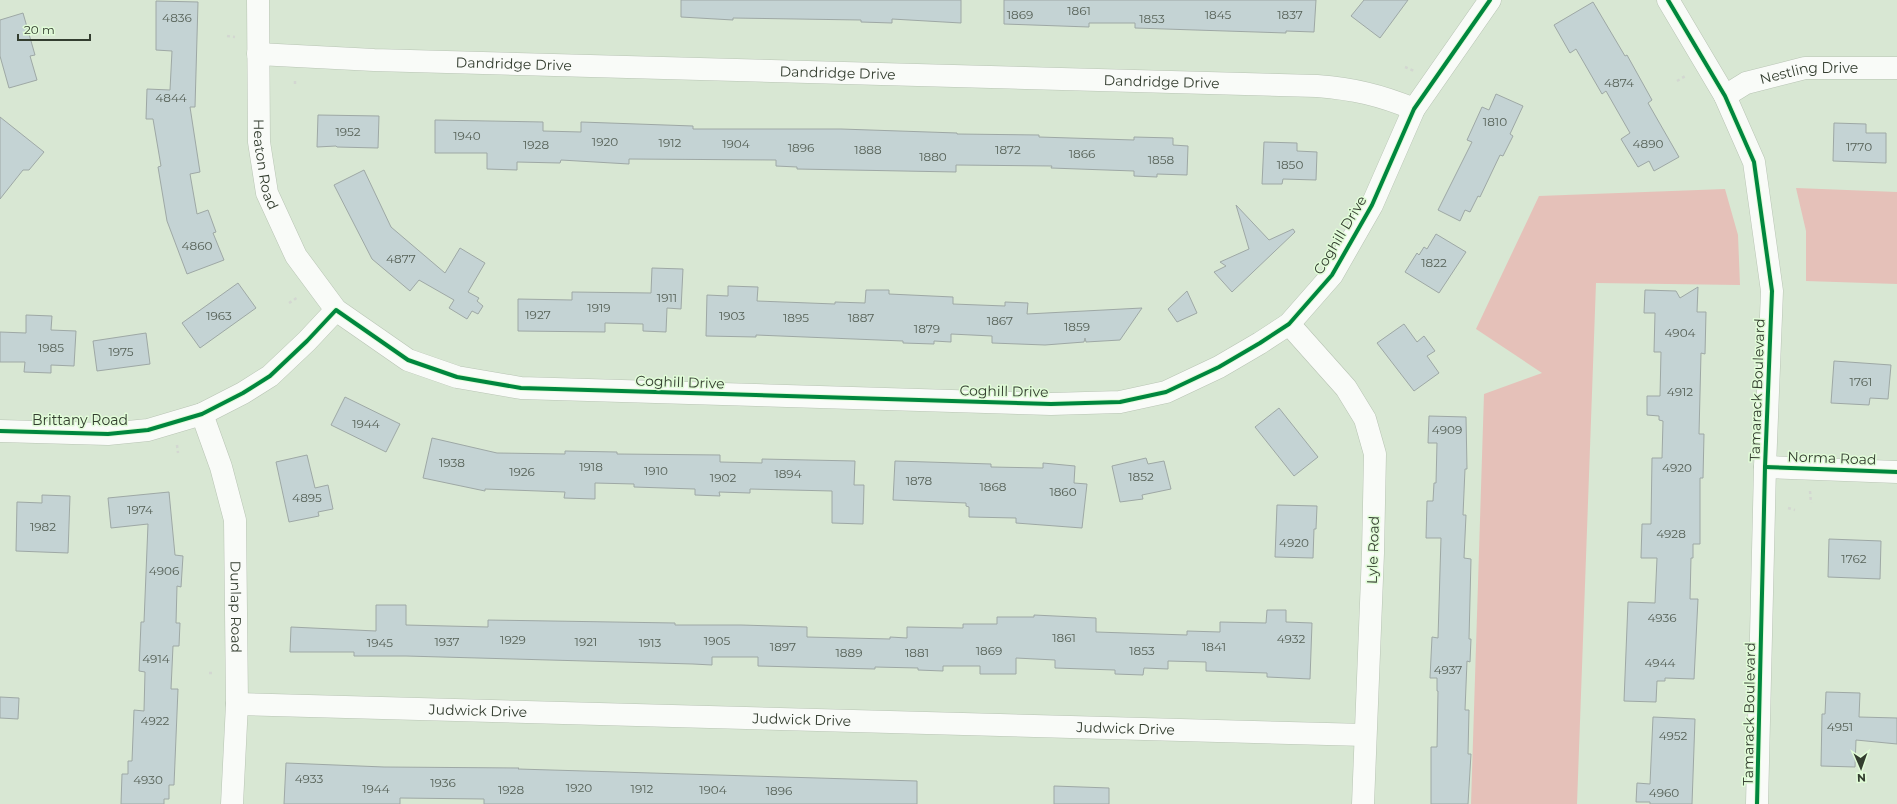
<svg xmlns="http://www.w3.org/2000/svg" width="1897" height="804" font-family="Montserrat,sans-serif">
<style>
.green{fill:#e5c1b9}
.building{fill:#c4d3d4;stroke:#9ea8a5}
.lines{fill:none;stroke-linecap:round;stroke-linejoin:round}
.street-casing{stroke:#b8c4b4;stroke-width:23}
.secondary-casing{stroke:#b8c4b4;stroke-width:23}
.path{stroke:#d3d7d1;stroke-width:2.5;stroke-dasharray:3 3;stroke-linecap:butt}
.street{stroke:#f9fbf8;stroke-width:22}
.secondary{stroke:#f9fbf8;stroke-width:22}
.cycleway-casing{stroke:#e1fcd8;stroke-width:6}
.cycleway{stroke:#00873e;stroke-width:4}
.labels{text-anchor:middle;stroke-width:3;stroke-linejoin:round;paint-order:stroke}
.number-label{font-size:12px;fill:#576258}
.street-label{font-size:14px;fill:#333d2f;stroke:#e1fcd8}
</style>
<rect width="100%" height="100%" fill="#d8e7d3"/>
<g class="green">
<path d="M 1796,188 L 1897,192 L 1897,284 L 1806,281 L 1806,231 Z"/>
<path d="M 1725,189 L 1738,235 L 1740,285 L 1596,283 L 1577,804 L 1471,804 L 1484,394 L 1542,373 L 1476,329 L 1539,196 Z"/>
</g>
<g class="building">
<path d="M 681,0 L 961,0 L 961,23 L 892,19 L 892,23 L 861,22 L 861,20 L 733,18 L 733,20 L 681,17 Z"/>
<path d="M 1004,0 L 1316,0 L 1314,32 L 1286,31 L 1286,33 L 1135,28 L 1135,23 L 1089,23 L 1089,27 L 1004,24 Z"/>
<path d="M 1364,0 L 1408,0 L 1380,38 L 1351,16 Z"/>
<path d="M 156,1 L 198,2 L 195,107 L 190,107 L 200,172 L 190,174 L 197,214 L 208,210 L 216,232 L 213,233 L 224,260 L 187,274 L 167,221 L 158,167 L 161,166 L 153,119 L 146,119 L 147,89 L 170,90 L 172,51 L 156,50 Z"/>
<path d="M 1593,2 L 1625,56 L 1627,55 L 1652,100 L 1648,103 L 1679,157 L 1654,171 L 1649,161 L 1638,167 L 1621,139 L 1630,133 L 1606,91 L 1602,94 L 1576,49 L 1570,53 L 1554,25 Z"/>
<path d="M 23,13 L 35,55 L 30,56 L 37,80 L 9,88 L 0,56 L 0,20 Z"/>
<path d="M 1496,94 L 1523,106 L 1510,134 L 1513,136 L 1503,156 L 1500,155 L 1480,197 L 1478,196 L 1470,212 L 1465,210 L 1460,221 L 1438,210 L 1472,142 L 1467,140 L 1482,107 L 1489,110 Z"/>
<path d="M 318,115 L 379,116 L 378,148 L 337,147 L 336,146 L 317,147 Z"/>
<path d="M 0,117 L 44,152 L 29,170 L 23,170 L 0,199 Z"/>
<path d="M 435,120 L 543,122 L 543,131 L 581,132 L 581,122 L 693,126 L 693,129 L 841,129 L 957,133 L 957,134 L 1039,135 L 1039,137 L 1134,140 L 1134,137 L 1173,138 L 1173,145 L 1188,146 L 1187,175 L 1157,174 L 1157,177 L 1134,176 L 1134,171 L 1051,168 L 1052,166 L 956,165 L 956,172 L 797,169 L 797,167 L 776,166 L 776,160 L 629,159 L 629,164 L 561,160 L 560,163 L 517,162 L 517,170 L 487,169 L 487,153 L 435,153 Z"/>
<path d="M 1834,123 L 1866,124 L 1866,133 L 1886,133 L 1886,163 L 1833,161 Z"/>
<path d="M 1264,142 L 1297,143 L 1297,151 L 1317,152 L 1316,180 L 1283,179 L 1282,184 L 1262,184 Z"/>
<path d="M 364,170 L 391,227 L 445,273 L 460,248 L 485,263 L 468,292 L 479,298 L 477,301 L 483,306 L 478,314 L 472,311 L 467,319 L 449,308 L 454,300 L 419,280 L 410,291 L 372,259 L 334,185 Z"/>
<path d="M 1236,205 L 1269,240 L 1293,229 L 1295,232 L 1232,292 L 1214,272 L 1226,266 L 1220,262 L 1249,249 Z"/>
<path d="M 1436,234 L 1466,252 L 1439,293 L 1405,272 L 1417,253 L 1419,255 L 1424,247 L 1427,249 Z"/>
<path d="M 652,268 L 683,269 L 681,309 L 667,308 L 666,332 L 643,331 L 643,324 L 605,323 L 605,332 L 518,331 L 518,299 L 572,300 L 572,292 L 651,293 Z"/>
<path d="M 238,283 L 256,308 L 200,348 L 182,323 Z"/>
<path d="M 728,286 L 758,287 L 757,301 L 835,304 L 835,302 L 865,303 L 866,290 L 889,290 L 889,294 L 953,297 L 953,304 L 1005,306 L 1005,302 L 1028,303 L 1027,314 L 1142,308 L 1120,340 L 1086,342 L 1085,338 L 1084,342 L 1045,345 L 992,343 L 992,336 L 951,334 L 951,342 L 934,341 L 934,344 L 903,343 L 903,341 L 756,335 L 756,337 L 706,336 L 707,295 L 728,296 Z"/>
<path d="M 1698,287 L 1697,312 L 1706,312 L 1705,354 L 1701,353 L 1699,434 L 1704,434 L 1703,478 L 1700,478 L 1700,544 L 1693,544 L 1693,558 L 1691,558 L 1690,599 L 1698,599 L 1694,679 L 1665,678 L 1665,681 L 1657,681 L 1656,702 L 1624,701 L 1628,602 L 1655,603 L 1657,558 L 1641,558 L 1642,524 L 1651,524 L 1652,458 L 1662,458 L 1663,421 L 1659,420 L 1659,416 L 1647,415 L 1647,396 L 1660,396 L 1661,352 L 1654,352 L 1655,313 L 1644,313 L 1645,290 L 1676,291 L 1680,298 Z"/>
<path d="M 1187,291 L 1197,313 L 1177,322 L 1168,309 Z"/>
<path d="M 26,315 L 52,316 L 51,330 L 76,331 L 74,366 L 51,365 L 51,373 L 24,372 L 25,362 L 0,362 L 0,332 L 26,333 Z"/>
<path d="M 1404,324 L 1417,342 L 1424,336 L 1435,351 L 1427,356 L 1439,373 L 1414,391 L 1377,343 Z"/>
<path d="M 146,333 L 150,364 L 97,371 L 93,341 Z"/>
<path d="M 1834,361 L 1891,365 L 1888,399 L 1870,398 L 1869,405 L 1831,403 Z"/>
<path d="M 345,397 L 400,424 L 386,452 L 331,425 Z"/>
<path d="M 1279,408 L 1318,457 L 1294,476 L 1255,427 Z"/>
<path d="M 1429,416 L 1466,417 L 1467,469 L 1465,469 L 1463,515 L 1466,515 L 1464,558 L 1471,559 L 1469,639 L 1471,639 L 1470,662 L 1467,661 L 1465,710 L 1469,710 L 1468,754 L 1471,754 L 1468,804 L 1431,804 L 1431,747 L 1437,747 L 1438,691 L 1437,691 L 1437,678 L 1430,678 L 1432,637 L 1438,638 L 1441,538 L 1426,538 L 1427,501 L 1433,501 L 1434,483 L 1436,483 L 1437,443 L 1428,443 Z"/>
<path d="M 432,438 L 497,453 L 565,454 L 565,451 L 617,452 L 617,454 L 720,455 L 720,462 L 762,463 L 762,459 L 855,461 L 854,485 L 864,485 L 863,524 L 832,523 L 832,491 L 750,489 L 750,493 L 719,492 L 720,496 L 695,495 L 695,489 L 634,487 L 634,484 L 595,483 L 595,499 L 564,498 L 565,492 L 485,489 L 485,491 L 423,478 Z"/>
<path d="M 307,455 L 315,488 L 328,485 L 333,509 L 318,512 L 319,516 L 289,522 L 276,462 Z"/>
<path d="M 1146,458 L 1148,464 L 1164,461 L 1171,489 L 1142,495 L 1143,499 L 1120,502 L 1112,466 Z"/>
<path d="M 895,461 L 991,464 L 991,467 L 1043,468 L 1043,463 L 1075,466 L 1074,483 L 1087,484 L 1082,528 L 1016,523 L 1016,518 L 969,517 L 969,507 L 966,506 L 966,503 L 893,500 Z"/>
<path d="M 169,492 L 175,555 L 183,556 L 181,587 L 177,586 L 176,623 L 180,623 L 179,646 L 173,646 L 171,689 L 178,689 L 174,785 L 169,785 L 169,799 L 164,799 L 164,804 L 121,804 L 122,774 L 128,774 L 128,761 L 132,761 L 134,710 L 144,711 L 145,672 L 139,671 L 141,622 L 144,622 L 148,524 L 111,528 L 108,498 Z"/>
<path d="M 42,495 L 70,496 L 68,553 L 16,551 L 17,502 L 42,503 Z"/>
<path d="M 1277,505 L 1317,506 L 1316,529 L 1314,529 L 1313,558 L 1275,557 Z"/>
<path d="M 1829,539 L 1881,541 L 1880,579 L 1828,577 Z"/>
<path d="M 376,605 L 406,605 L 406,625 L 488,627 L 488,620 L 675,623 L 675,625 L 741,625 L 807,627 L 807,637 L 890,639 L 890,637 L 907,638 L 907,627 L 963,628 L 963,624 L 997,624 L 997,617 L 1034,617 L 1034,615 L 1096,618 L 1096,632 L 1187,635 L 1187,631 L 1220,632 L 1220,622 L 1266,623 L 1267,610 L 1286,610 L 1286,622 L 1312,623 L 1310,679 L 1267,677 L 1267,673 L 1206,671 L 1206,662 L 1168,661 L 1168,669 L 1144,668 L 1143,675 L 1115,674 L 1115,670 L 1055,668 L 1055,660 L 1016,658 L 1016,674 L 980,674 L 980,666 L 943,666 L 943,671 L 918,670 L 918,668 L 875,667 L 875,669 L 758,666 L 758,657 L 712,657 L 712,665 L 693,664 L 406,656 L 354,656 L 354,652 L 290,652 L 291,627 L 376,631 Z"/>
<path d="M 1826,692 L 1860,693 L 1859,717 L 1897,718 L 1897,744 L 1856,740 L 1855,767 L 1821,766 L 1822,714 L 1825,714 Z"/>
<path d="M 0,697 L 19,698 L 18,719 L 0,718 Z"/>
<path d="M 1653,717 L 1695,719 L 1692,804 L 1650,804 L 1650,802 L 1636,802 L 1637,783 L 1650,784 Z"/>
<path d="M 286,763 L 384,767 L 519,768 L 518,769 L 917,781 L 917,804 L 484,804 L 484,799 L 400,798 L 400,804 L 284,804 Z"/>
<path d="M 1054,786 L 1109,788 L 1109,804 L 1054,804 Z"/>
</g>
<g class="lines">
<defs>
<g id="street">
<path id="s1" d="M 258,0 L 259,142 L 267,193 L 296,256 L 336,310 L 408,360 L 457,377 L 521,388 L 1051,404 L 1120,402 L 1166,392 L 1219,367 L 1260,343 L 1289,324 L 1332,275 L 1372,205 L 1414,109 L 1490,0"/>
<path id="s2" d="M 258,54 L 374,60 L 1317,86 C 1354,89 1380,95 1414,109"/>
<path id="s3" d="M 1725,96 L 1746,83 L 1805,68 L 1897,68"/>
<path d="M 1289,324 L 1346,388 L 1365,419 L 1375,454 L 1373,553 L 1363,804"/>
<path id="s4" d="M 202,414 L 221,467 L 235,520 L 237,704 L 232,804"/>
<path d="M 0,431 L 108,434 L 148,430 L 202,414 L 243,393 L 270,376 L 307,341 L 336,310"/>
<path d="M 1765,467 L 1897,472"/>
<path id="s5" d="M 237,704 L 1365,735"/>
</g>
<path id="secondary" d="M 1668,0 L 1725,96 L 1754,162 L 1772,291 L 1765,467 L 1757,804"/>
</defs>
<use href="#street" class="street-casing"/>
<use href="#secondary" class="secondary-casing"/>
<g class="path">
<path d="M 227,36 L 235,37"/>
<path d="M 1405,67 L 1414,71"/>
<path d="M 1677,81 L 1687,75"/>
<path d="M 295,84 L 295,78"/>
<path d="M 289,303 L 298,297"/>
<path d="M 177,445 L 178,453"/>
<path d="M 1810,491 L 1811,503"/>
<path d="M 1788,508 L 1795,510"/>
<path d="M 209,673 L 214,673"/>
</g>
<use href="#street" class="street"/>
<use href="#secondary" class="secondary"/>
<defs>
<g id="cycleway">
<path d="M 1668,0 L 1725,96 L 1754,162 L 1772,291 L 1765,467 L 1757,804"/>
<path d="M 0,431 L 108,434 L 148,430 L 202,414 L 243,393 L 270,376 L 307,341 L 336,310 L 408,360 L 457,377 L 521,388 L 1051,404 L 1120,402 L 1166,392 L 1219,367 L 1260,343 L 1289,324 L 1332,275 L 1372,205 L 1414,109 L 1490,0"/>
<path d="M 1765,467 L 1897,472"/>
</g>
</defs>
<use href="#cycleway" class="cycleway-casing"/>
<use href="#cycleway" class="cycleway"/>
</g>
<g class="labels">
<g class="number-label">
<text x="1079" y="15">1861</text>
<text x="1020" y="19">1869</text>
<text x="1218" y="19">1845</text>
<text x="1290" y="19">1837</text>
<text x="177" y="22">4836</text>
<text x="1152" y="23">1853</text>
<text x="1619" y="87">4874</text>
<text x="171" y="102">4844</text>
<text x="1495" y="126">1810</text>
<text x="348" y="136">1952</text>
<text x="467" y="140">1940</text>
<text x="605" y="146">1920</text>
<text x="670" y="147">1912</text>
<text x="736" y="148">1904</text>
<text x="1648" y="148">4890</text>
<text x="536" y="149">1928</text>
<text x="1859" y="151">1770</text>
<text x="801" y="152">1896</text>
<text x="868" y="154">1888</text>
<text x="1008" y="154">1872</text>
<text x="1082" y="158">1866</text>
<text x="933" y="161">1880</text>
<text x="1161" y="164">1858</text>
<text x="1290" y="169">1850</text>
<text x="197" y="250">4860</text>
<text x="401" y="263">4877</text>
<text x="1434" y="267">1822</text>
<text x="667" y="302">1911</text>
<text x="599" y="312">1919</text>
<text x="538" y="319">1927</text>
<text x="219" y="320">1963</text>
<text x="732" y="320">1903</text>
<text x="796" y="322">1895</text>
<text x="861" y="322">1887</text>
<text x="1000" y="325">1867</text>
<text x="1077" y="331">1859</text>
<text x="927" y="333">1879</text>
<text x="1680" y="337">4904</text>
<text x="51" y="352">1985</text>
<text x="121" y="356">1975</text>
<text x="1861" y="386">1761</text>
<text x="1680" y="396">4912</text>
<text x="366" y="428">1944</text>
<text x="1447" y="434">4909</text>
<text x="452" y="467">1938</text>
<text x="591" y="471">1918</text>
<text x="1677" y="472">4920</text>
<text x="656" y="475">1910</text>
<text x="522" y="476">1926</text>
<text x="788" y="478">1894</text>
<text x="1141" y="481">1852</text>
<text x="723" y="482">1902</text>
<text x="919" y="485">1878</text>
<text x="993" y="491">1868</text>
<text x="1063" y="496">1860</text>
<text x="307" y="502">4895</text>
<text x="140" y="514">1974</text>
<text x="43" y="531">1982</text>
<text x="1671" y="538">4928</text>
<text x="1294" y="547">4920</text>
<text x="1854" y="563">1762</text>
<text x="164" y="575">4906</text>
<text x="1662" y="622">4936</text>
<text x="1064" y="642">1861</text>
<text x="1291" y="643">4932</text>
<text x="513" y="644">1929</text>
<text x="717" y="645">1905</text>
<text x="447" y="646">1937</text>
<text x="586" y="646">1921</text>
<text x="380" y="647">1945</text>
<text x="650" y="647">1913</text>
<text x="783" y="651">1897</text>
<text x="1214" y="651">1841</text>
<text x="989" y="655">1869</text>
<text x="1142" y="655">1853</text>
<text x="849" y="657">1889</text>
<text x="917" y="657">1881</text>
<text x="156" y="663">4914</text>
<text x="1660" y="667">4944</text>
<text x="1448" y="674">4937</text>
<text x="155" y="725">4922</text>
<text x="1840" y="731">4951</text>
<text x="1673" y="740">4952</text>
<text x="309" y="783">4933</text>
<text x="148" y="784">4930</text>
<text x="443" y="787">1936</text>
<text x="579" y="792">1920</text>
<text x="376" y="793">1944</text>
<text x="642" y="793">1912</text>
<text x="511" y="794">1928</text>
<text x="713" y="794">1904</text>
<text x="779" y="795">1896</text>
<text x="1664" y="797">4960</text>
</g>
<g class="street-label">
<text dy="5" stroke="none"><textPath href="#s2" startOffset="256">Dandridge Drive</textPath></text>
<text dy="5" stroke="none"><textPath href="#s2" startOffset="580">Dandridge Drive</textPath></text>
<text dy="5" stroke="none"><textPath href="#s3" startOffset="89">Nestling Drive</textPath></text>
<text dy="5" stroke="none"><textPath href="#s2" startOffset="904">Dandridge Drive</textPath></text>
<text dy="5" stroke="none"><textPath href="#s1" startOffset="165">Heaton Road</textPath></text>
<text transform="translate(1340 235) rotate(-59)" y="5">Coghill Drive</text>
<text transform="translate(680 382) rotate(2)" y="5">Coghill Drive</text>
<text transform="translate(1757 390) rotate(-88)" y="5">Tamarack Boulevard</text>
<text transform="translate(1004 391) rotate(1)" y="5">Coghill Drive</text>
<text x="80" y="425">Brittany Road</text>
<text transform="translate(1832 458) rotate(2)" y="5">Norma Road</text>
<text transform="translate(1373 550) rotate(-88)" y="5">Lyle Road</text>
<text dy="5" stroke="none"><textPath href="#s4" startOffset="198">Dunlap Road</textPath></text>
<text dy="5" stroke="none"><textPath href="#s5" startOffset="241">Judwick Drive</textPath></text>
<text transform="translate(1749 714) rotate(-89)" y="5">Tamarack Boulevard</text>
<text dy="5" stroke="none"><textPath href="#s5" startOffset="565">Judwick Drive</textPath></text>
<text dy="5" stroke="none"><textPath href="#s5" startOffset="889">Judwick Drive</textPath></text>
</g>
</g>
<g transform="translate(1861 768) rotate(178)" stroke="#e1fcd8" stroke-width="3" paint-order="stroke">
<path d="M0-3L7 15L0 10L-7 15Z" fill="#333d2f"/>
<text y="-6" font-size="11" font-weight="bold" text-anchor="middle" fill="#333d2f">N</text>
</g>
<path d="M18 34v6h72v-6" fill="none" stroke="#333d2f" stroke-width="2"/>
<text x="24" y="34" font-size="12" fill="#333d2f" stroke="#e1fcd8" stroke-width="3" paint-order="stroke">20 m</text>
</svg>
